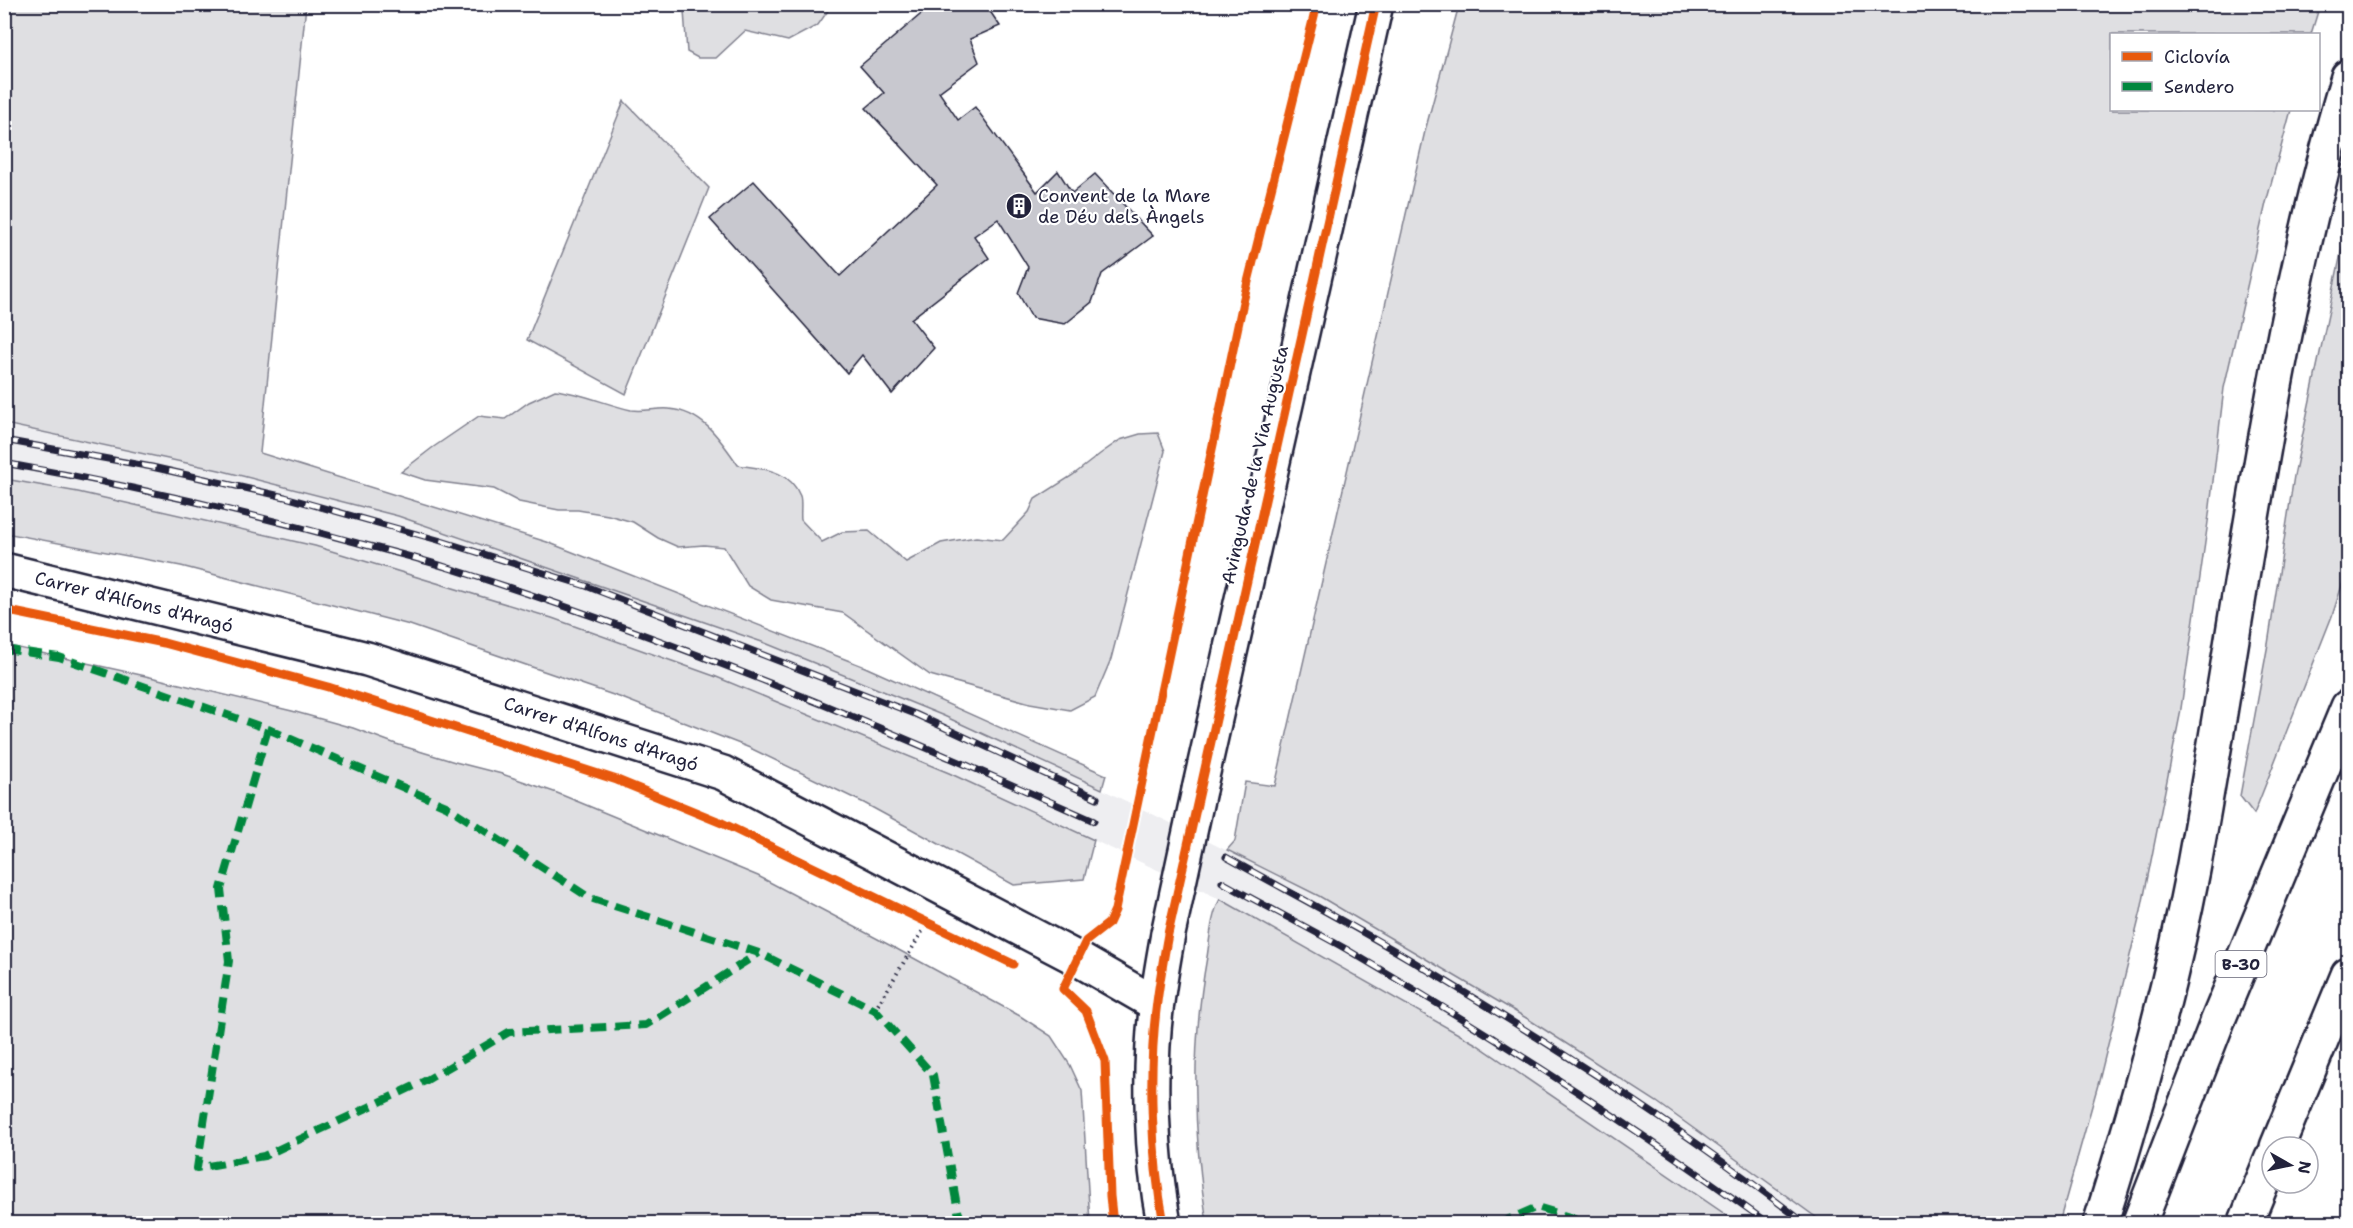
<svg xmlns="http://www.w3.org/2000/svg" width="2353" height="1228" font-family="'Shantell Sans',sans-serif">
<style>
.built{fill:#eeeef1}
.green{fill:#dfdfe2;stroke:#80808e;stroke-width:1.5}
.building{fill:#c8c8cf;stroke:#22223b;stroke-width:1.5}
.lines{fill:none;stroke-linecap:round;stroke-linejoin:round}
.tertiary-casing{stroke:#22223b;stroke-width:38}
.trunk-casing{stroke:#22223b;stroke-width:38}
.motorway-casing{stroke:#22223b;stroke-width:38}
.path{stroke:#22223b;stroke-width:4;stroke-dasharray:1.5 4.5;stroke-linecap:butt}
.tertiary{stroke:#fff;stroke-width:33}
.trunk{stroke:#fff;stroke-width:33}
.motorway{stroke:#fff;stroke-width:33}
.rail-casing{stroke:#22223b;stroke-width:7}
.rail{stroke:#fff;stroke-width:4.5;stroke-dasharray:14;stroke-linecap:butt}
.tertiary-bridge-casing{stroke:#22223b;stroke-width:38;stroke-linecap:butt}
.tertiary-bridge{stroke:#fff;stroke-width:33}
.quiet{stroke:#00873e;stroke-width:8;stroke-dasharray:15 8;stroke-linecap:butt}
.cycleway-casing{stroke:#fff;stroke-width:13}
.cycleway{stroke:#e8590c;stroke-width:9}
.labels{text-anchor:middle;stroke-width:4.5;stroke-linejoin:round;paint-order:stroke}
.shield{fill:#fff;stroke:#646476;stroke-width:1.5}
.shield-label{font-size:16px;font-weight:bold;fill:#22223b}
.poi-label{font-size:18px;fill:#22223b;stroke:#fff;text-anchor:start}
.street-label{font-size:18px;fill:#22223b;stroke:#fff}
</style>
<rect width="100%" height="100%" fill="#fff"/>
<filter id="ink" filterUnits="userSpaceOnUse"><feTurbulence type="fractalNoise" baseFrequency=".0167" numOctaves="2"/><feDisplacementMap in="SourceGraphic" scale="12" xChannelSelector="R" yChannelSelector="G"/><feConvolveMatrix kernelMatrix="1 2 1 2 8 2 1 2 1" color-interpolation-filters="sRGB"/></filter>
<g filter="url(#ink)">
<path class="built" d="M 4,424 L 219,470 L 398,516 L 765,643 L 944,716 L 1075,776 L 1319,896 L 1528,1019 L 1657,1102 L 1824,1223 L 1738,1223 L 1476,1044 L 1220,899 L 949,773 L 714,676 L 552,618 L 315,546 L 78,492 L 5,479 Z"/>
<g class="green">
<path d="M 5,4 L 306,5 L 260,453 L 547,542 L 865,667 L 1106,775 L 1102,789 L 944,716 L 765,643 L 398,516 L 219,470 L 5,424 Z"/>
<path d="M 675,5 L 832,5 L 818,25 L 788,41 L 745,31 L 716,58 L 698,58 L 687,52 L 684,11 Z"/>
<path d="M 1459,5 L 2320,5 L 2311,34 L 2112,34 L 2112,110 L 2291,110 L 2266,203 L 2224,388 L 2209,515 L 2180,715 L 2141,911 L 2099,1081 L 2059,1223 L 1824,1223 L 1657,1102 L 1528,1019 L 1319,896 L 1227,850 L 1235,841 L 1245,782 L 1275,786 L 1425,131 Z"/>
<path d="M 624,101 L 709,188 L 626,394 L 527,340 Z"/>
<path d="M 2348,220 L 2348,567 L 2332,616 L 2254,814 L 2240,796 L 2268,644 L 2294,476 Z"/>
<path d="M 555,390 C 581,393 605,404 631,410 C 643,412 656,408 669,409 C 703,412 720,439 738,465 C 762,469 790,469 800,496 C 802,503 800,513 801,520 L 822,542 L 842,532 L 869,531 L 906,562 L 941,543 L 976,537 L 1003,540 L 1029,512 L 1035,499 L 1073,475 L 1100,454 L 1120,440 L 1140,434 L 1158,433 L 1165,451 L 1111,659 L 1095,697 L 1070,710 L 1030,703 L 930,675 L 843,613 L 771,600 L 748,586 L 724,547 L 704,545 L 678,547 L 658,538 L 633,522 L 608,515 L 578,510 L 559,510 L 519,502 L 494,489 L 425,480 L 401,472 L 432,448 L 479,416 L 505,419 L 529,402 Z"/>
<path d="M 5,479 L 78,492 L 315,546 L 552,618 L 714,676 L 949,773 L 1094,840 L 1084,879 L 1014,885 L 864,803 L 750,748 L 622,698 L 410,625 L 181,566 L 5,533 Z"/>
<path d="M 5,645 L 150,677 L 292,711 L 353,728 L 396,744 L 455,762 L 502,774 L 557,793 L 758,876 L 895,948 L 1020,1016 L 1051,1036 L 1070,1065 L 1082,1091 L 1090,1223 L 5,1223 Z"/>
<path d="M 1220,899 L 1476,1044 L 1738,1223 L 1207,1223 C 1193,1135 1191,1046 1207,957 C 1210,938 1211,916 1220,899 Z"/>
</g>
<path class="building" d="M 933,4 L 985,4 L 1000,26 L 970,39 L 979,62 L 939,92 L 958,120 L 975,107 L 1037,192 L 1058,171 L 1072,193 L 1095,174 L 1153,236 L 1102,274 L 1092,302 L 1065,324 L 1032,318 L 1018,293 L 1028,267 L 998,219 L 974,236 L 989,258 L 911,319 L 934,348 L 892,394 L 862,355 L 847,373 L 710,219 L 754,181 L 840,276 L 937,185 L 866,108 L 884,93 L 860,66 Z"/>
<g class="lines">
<defs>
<g id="tertiary">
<path d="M 4,570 L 367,659 L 723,773 L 1078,959 L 1156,1004"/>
<path d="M 1199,790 L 1376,4"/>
<path d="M 1164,1224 C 1151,1156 1148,1071 1157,1002 C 1160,979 1164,956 1168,934"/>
</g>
<g id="trunk">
<path d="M 2100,1224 C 2137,1108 2170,990 2193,870 C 2242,605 2270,336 2348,77"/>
<path d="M 2139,1224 L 2218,1020 L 2348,707"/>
</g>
<g id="motorway">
<path d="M 2277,1147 L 2348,975"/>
<path d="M 2245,1224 L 2272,1158"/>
</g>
</defs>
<use href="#tertiary" class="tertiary-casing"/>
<use href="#trunk" class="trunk-casing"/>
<use href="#motorway" class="motorway-casing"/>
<g class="path">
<path d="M 1099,931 L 1109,923 L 1115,910"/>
<path d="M 1075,1001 C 1100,1026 1106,1064 1108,1097"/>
<path d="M 875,1010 L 928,922"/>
</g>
<use href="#tertiary" class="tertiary"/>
<use href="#trunk" class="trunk"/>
<use href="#motorway" class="motorway"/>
<defs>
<g id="rail">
<path d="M 4,440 L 152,467 L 285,497 L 438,540 L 586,586 L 915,714 L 1097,798"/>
<path d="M 4,463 C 122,484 239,510 354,542 C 385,550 417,558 449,568 C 669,637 883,727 1094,821"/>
<path d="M 1226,857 C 1287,891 1349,923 1409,959 C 1545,1040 1680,1126 1806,1224"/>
<path d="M 1222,882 C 1263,905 1305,926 1346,949 C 1491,1034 1633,1125 1769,1224"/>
</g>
</defs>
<use href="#rail" class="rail-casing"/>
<use href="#rail" class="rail"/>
<defs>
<path id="tertiary-bridge" d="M 1168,934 L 1199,790"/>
</defs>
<use href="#tertiary-bridge" class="tertiary-bridge-casing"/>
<use href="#tertiary-bridge" class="tertiary-bridge"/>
<g class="quiet">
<path d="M 4,649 L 59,657 L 268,729 L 446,806 L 590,898 L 759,953 L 875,1010 L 933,1075 L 958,1211 L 963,1224"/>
<path d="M 268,729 L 221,889 L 229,961 L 197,1168 L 264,1156 L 425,1081 L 509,1032 L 646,1025 L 759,953"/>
<path d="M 1498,1224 L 1537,1207 L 1573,1218 L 1579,1224"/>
</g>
<defs>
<g id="cycleway">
<path d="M 4,610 L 164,643 L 328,687 L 617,780 L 722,823 L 1013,964"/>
<path d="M 1113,1224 L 1110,1196 L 1105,1061 L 1086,1011 L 1063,989 L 1086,941 L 1109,923 L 1115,910 L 1243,302 L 1317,4"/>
<path d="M 1164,1224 C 1151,1156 1148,1071 1157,1002 C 1160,979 1164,956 1168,934 L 1376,4"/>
</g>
</defs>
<use href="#cycleway" class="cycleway-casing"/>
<use href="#cycleway" class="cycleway"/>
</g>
</g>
<defs>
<symbol id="building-disc" viewBox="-11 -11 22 22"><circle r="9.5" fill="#22223b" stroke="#fff"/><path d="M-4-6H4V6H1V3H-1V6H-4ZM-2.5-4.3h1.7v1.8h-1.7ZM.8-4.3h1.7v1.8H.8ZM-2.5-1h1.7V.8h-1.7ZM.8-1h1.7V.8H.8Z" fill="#fff"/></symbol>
</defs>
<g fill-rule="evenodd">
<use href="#building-disc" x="1004" y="191" width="30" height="30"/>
</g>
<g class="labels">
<rect class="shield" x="2215.5" y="951" width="51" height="26" rx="4.5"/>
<g class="shield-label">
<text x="2241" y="970">B-30</text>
</g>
<g class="poi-label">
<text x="1038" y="202">Convent de la Mare<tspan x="1038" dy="21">de Déu dels Àngels</tspan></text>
</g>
<g class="street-label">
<text transform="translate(1255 465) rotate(-77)" y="6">Avinguda de la Via Augusta</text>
<text transform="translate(134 602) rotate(14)" y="6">Carrer d'Alfons d'Aragó</text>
<text transform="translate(601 734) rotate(18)" y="6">Carrer d'Alfons d'Aragó</text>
</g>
</g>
<rect width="2353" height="1228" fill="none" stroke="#fff" stroke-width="24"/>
<rect x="12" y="12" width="2329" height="1204" fill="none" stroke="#22223b" stroke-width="2" filter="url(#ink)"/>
<rect x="2110" y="33" width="210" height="78" fill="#ffffff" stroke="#a7a7b1" stroke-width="1.5"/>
<rect x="2122" y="52" width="30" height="9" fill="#e8590c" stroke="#a7a7b1" stroke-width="1.5"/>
<text x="2164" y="63" font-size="18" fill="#22223b">Ciclovía</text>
<rect x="2122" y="82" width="30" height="9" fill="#00873e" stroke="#a7a7b1" stroke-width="1.5"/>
<text x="2164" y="93" font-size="18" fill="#22223b">Sendero</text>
<g transform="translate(2290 1165) rotate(99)"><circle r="28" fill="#ffffff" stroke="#a7a7b1" stroke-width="1.5"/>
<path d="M0-4.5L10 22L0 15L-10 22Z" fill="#22223b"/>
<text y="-9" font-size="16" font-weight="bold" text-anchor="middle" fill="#22223b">N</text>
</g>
</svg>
